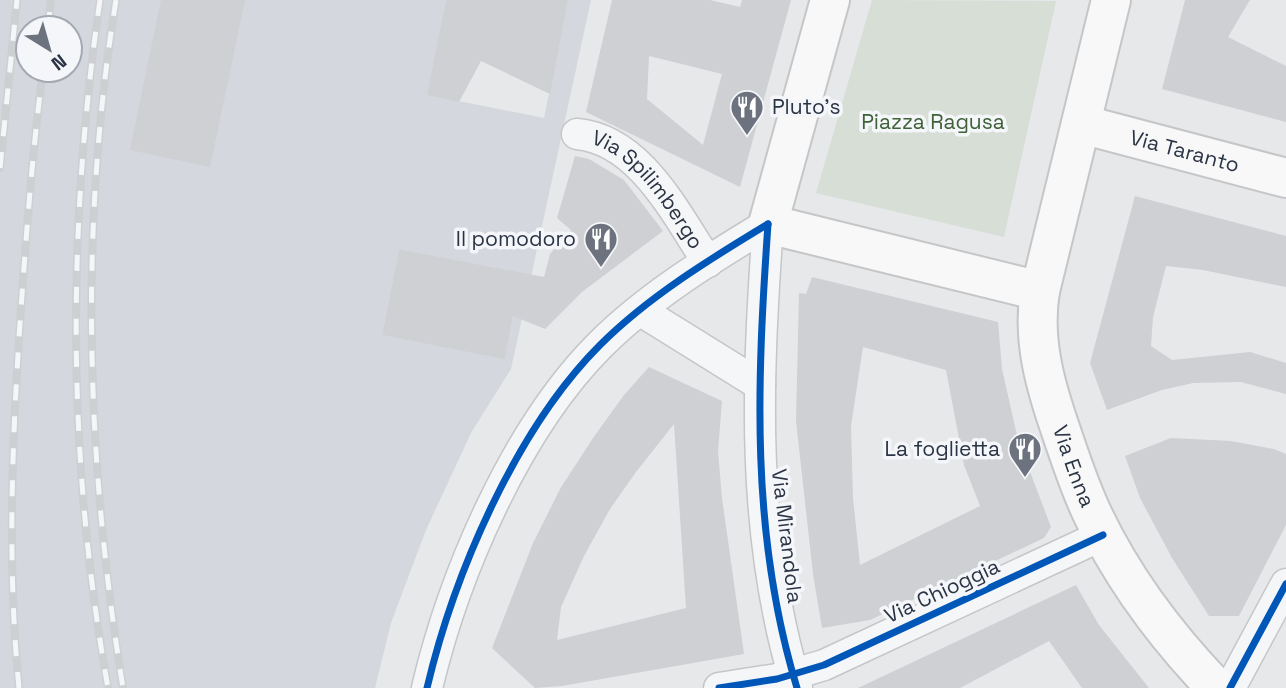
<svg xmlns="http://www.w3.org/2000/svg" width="1286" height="688" font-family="'Space Grotesk',sans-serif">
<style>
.built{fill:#d4d7dd;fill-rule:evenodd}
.green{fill:#d6ded6}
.building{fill:#ced0d3;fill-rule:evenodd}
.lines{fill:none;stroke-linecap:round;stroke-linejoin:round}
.minor-casing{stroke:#c4c6c8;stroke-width:33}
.secondary-casing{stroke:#c4c6c8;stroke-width:42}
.minor{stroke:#f5f6f7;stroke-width:30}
.secondary{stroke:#f8f8f8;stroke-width:38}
.rail-casing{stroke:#cecfd2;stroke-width:8}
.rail{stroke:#f4f6f9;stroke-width:5;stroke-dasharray:16;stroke-linecap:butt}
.cycleway-casing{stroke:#f4f6f9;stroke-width:11}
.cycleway{stroke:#0057b8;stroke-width:7}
.labels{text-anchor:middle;stroke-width:7;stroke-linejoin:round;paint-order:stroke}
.poi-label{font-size:21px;fill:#2b3445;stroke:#f4f6f9;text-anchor:end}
.park-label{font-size:21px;fill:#3f6138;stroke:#f4f6f9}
.street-label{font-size:21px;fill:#2b3445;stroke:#f4f6f9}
</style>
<rect width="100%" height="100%" fill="#e6e8ea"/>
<path class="built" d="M 0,0 L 446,0 L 428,95 L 544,118 L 568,0 L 591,0 L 511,369 L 471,433 L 426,530 L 391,623 L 375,688 L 0,688 ZM 28,28 L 70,28 L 70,70 L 28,70 ZM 399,249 L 521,273 L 505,358 L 382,335 Z"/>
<path class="green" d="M 872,0 L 1056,1 L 1004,237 L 816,193 Z"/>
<g class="building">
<path d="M 161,0 L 245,0 L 210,167 L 130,150 Z"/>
<path d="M 446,0 L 568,0 L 550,94 L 481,61 L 459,102 L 427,95 Z"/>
<path d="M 612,0 L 710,0 L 740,7 L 742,0 L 791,0 L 740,187 L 586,112 ZM 649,56 L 722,74 L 703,145 L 647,99 Z"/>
<path d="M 1185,0 L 1250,0 L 1228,37 L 1286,66 L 1286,122 L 1162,89 Z"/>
<path d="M 575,156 L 589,159 L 624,180 L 663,231 L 582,292 L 545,329 L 513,316 L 505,359 L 382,335 L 399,249 L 544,277 L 550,254 L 571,230 L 557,218 Z"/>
<path d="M 1135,196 L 1286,236 L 1286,287 L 1203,270 L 1166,266 L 1153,317 L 1151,346 L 1172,360 L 1250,352 L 1286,363 L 1286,394 L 1241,382 L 1193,383 L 1162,390 L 1107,410 L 1090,363 Z"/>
<path d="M 812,277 L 998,322 L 1002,369 L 1018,440 L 1051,527 L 1044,538 L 870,620 L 822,628 L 813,574 L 796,421 L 799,293 L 806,294 ZM 863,347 L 946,370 L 964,465 L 980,506 L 860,565 L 853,498 L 851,426 Z"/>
<path d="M 649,367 L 722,401 L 718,451 L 722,498 L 744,654 L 562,686 L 535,688 L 492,648 L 533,543 L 560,489 L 593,438 L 624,395 ZM 674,424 L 686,608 L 557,640 L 561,607 L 584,556 L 610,509 L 636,472 Z"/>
<path d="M 1171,438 L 1231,441 L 1274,449 L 1286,454 L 1286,525 L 1239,616 L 1209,616 L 1172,558 L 1140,498 L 1125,456 Z"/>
<path d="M 1076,585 L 1099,625 L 1149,688 L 1082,688 L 1049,641 L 960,688 L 858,688 Z"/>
</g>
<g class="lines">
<defs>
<g id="minor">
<path id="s1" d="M 577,134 C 641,140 676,215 708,262"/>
<path d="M 768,224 C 757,382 750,534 797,688"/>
<path d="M 641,311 L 760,385"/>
<path d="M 427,688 C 454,574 516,429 600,345 C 648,297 710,259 768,224"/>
<path d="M 719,688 L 777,679 L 824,665 L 1103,535"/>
<path d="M 1230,688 L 1286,584"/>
</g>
<g id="secondary">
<path d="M 830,0 L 768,224 L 1040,291"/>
<path id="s2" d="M 1111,0 L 1040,291 C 1032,339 1045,385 1061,431 C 1070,458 1079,485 1091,511 C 1121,576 1166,636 1216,688"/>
<path id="s3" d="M 1081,124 L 1286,178"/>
</g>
</defs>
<use href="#minor" class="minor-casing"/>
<use href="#secondary" class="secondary-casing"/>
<use href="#minor" class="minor"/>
<use href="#secondary" class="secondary"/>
<defs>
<g id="rail">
<path d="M 100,0 C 67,228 67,461 108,688"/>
<path d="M 116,0 C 79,228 86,460 123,688"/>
<path d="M 48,28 L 51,0"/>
<path d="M 0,168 L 17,0"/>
<path d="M 19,688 C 7,566 12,445 20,323 C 26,239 32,154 43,70"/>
</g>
</defs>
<use href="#rail" class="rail-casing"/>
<use href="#rail" class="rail"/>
<defs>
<g id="cycleway">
<path d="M 768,224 C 757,382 750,534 797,688"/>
<path d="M 427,688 C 454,574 516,429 600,345 C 648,297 710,259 768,224"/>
<path d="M 719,688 L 777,679 L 824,665 L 1103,535"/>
<path d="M 1230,688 L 1286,584"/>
</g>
</defs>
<use href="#cycleway" class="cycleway-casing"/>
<use href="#cycleway" class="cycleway"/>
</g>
<defs>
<symbol id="restaurant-pin" viewBox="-11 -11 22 30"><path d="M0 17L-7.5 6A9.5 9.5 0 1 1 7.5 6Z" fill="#6c737f" stroke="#f4f6f9"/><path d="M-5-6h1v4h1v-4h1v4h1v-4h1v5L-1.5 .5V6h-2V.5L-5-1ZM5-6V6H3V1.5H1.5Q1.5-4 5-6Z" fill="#fff"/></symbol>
</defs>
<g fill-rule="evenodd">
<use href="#restaurant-pin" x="728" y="88" width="38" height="52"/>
<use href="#restaurant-pin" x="582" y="220" width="38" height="52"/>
<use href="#restaurant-pin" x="1006" y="430" width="38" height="52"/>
</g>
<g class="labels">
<g class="poi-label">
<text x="772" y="114" text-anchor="start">Pluto's</text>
<text x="576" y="246">Il pomodoro</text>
<text x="1000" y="456">La foglietta</text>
</g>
<g class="park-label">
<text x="933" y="129">Piazza Ragusa</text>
</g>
<g class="street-label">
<text dy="7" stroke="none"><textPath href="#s3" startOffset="107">Via Taranto</textPath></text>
<text dy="7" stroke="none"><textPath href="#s1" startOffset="94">Via Spilimbergo</textPath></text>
<text dy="7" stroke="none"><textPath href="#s2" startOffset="480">Via Enna</textPath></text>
<text transform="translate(787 536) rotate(83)" y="7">Via Mirandola</text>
<text transform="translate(942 591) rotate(-25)" y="7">Via Chioggia</text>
</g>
</g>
<g transform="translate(49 49) rotate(143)"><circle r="33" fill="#f4f6f9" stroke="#a4a8b1" stroke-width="2"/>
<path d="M0-5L12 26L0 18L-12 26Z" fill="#6c737f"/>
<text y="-10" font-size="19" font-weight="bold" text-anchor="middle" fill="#2b3445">N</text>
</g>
</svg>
